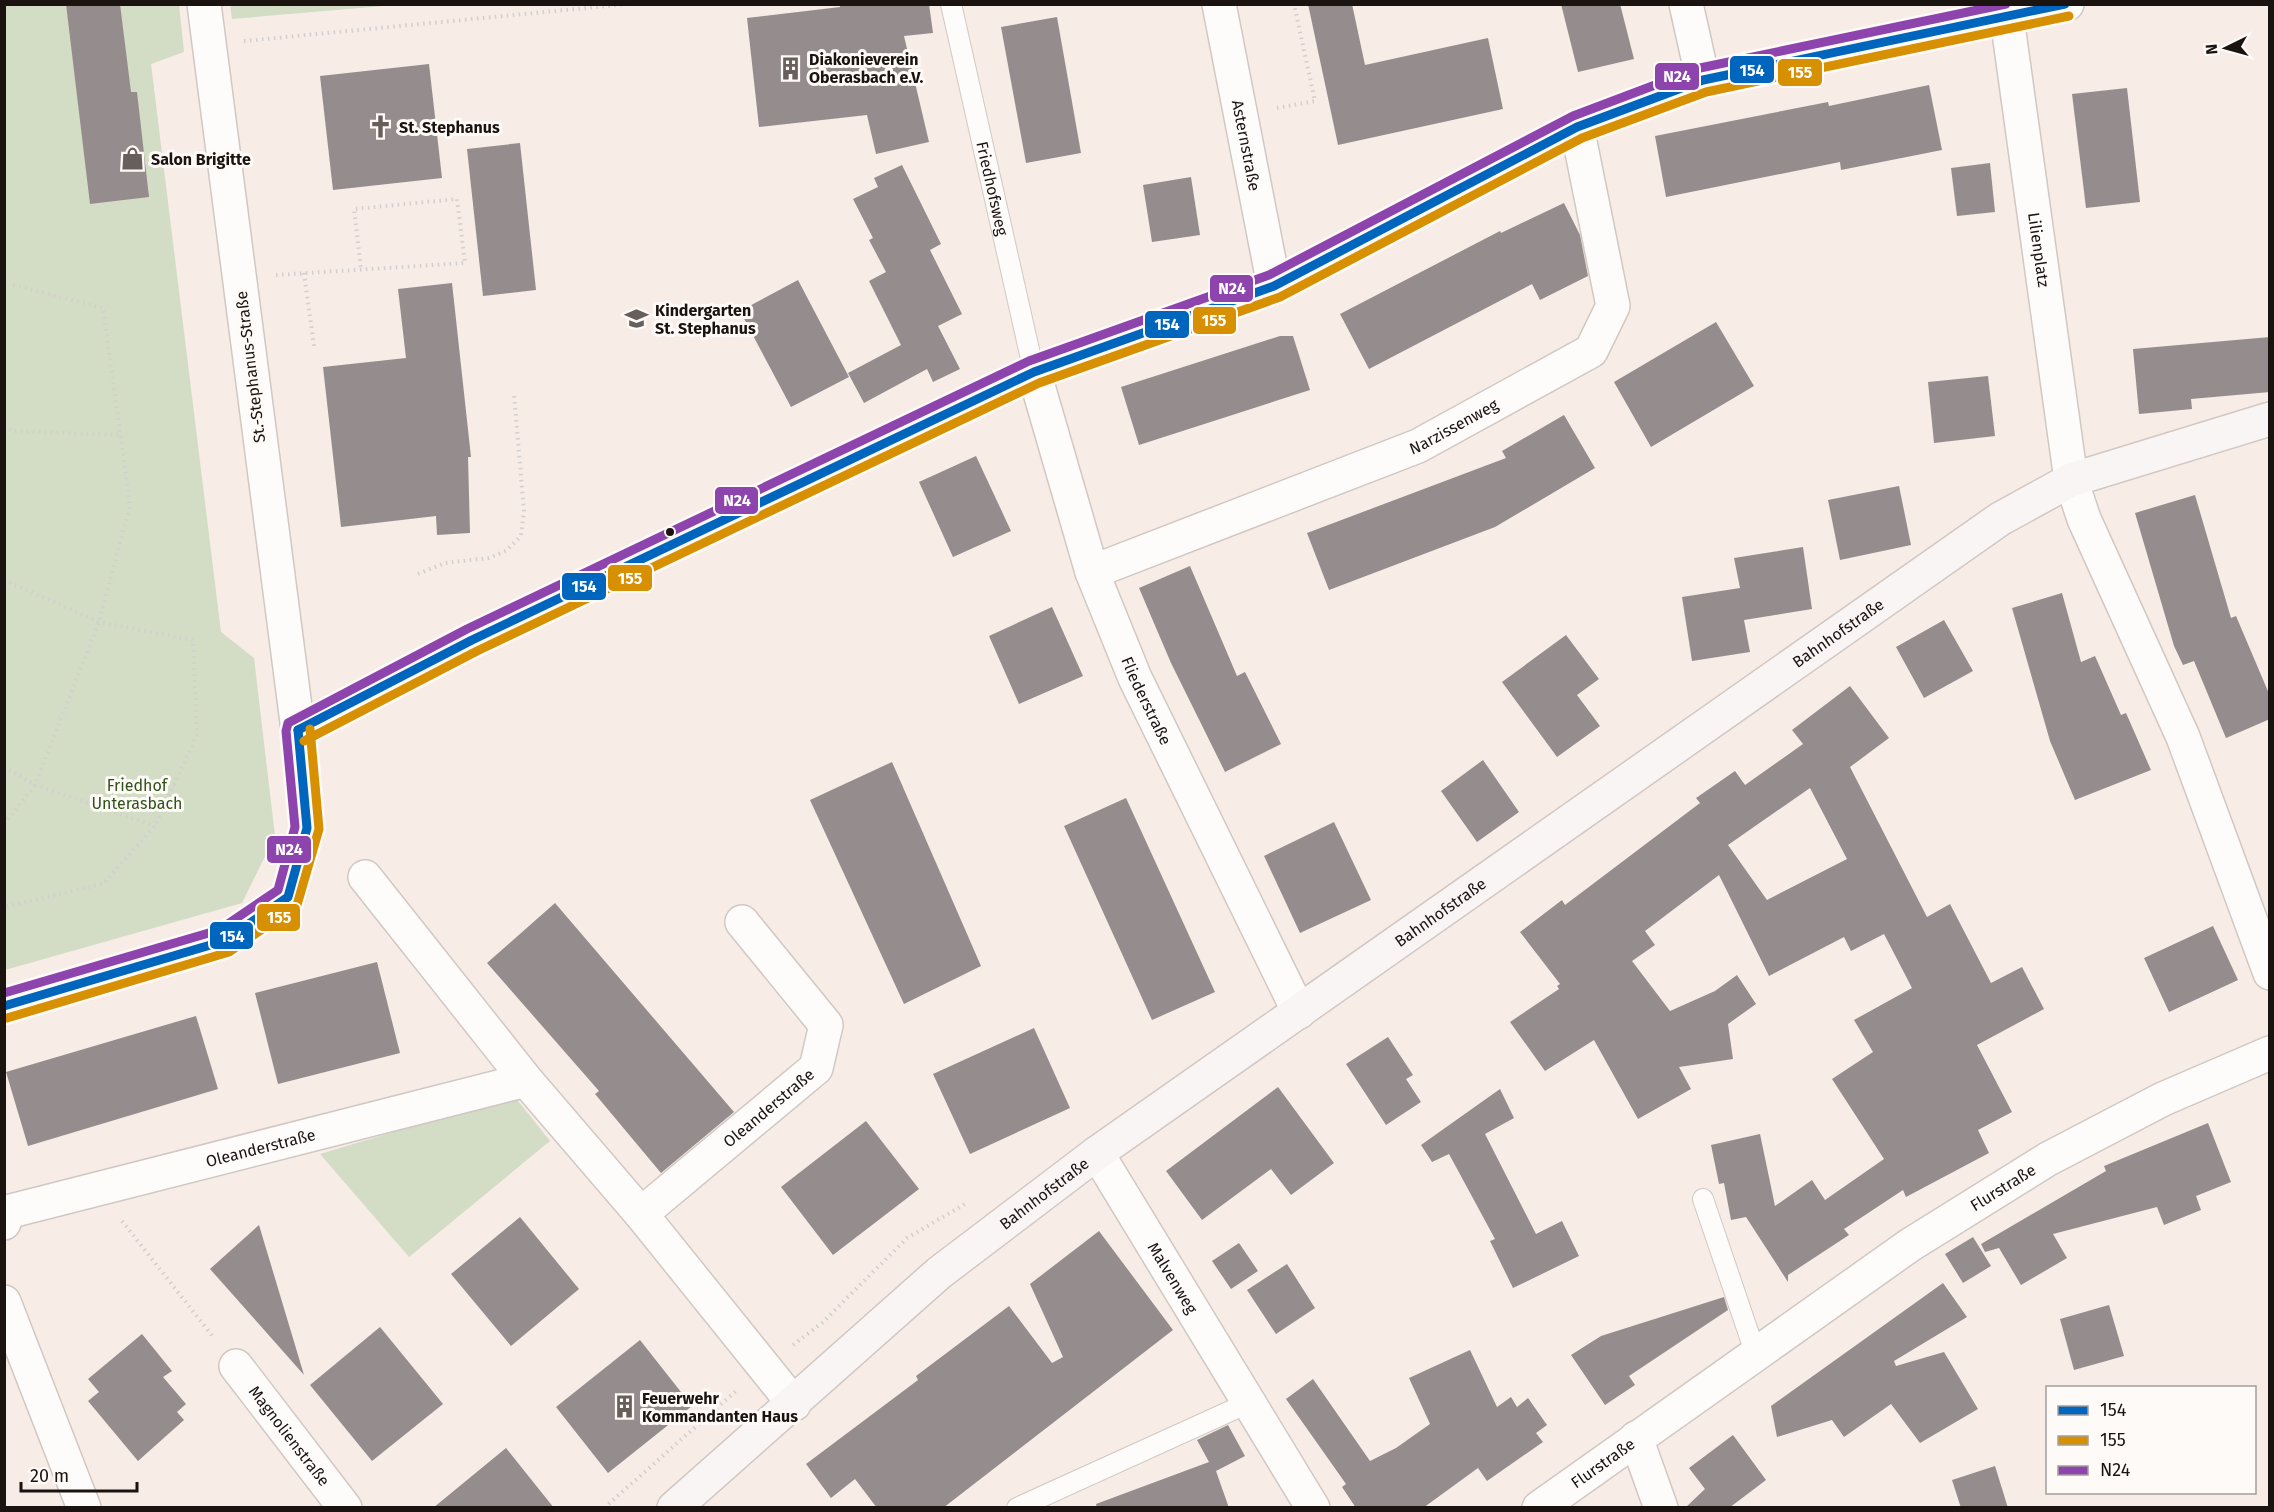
<svg xmlns="http://www.w3.org/2000/svg" width="2274" height="1512" font-family="'Fira Sans',sans-serif">
<style>
.green{fill:#d3dcc5}
.building{fill:#958d8d;fill-rule:evenodd}
.lines{fill:none;stroke-linecap:round;stroke-linejoin:round}
.lane-casing{stroke:#d1c8c3;stroke-width:22}
.street-casing{stroke:#d1c8c3;stroke-width:36}
.secondary-casing{stroke:#d1c8c3;stroke-width:36}
.path{stroke:#d2cfce;stroke-width:4;stroke-dasharray:1.5 4.5;stroke-linecap:butt}
.lane{stroke:#fefcfb;stroke-width:20}
.street{stroke:#fefcfb;stroke-width:33}
.secondary{stroke:#faf5f5;stroke-width:33}
.bus-1-casing{stroke:#fefaf8;stroke-width:14}
.bus-2-casing{stroke:#fefaf8;stroke-width:14}
.bus-3-casing{stroke:#fefaf8;stroke-width:14}
.bus-1{stroke:#0065bd;stroke-width:9}
.bus-2{stroke:#d69002;stroke-width:9}
.bus-3{stroke:#8e44ad;stroke-width:9}
.bus-dot{fill:#1a1310;stroke:#fefaf8;stroke-width:2}
.labels{text-anchor:middle;stroke-width:6;stroke-linejoin:round;paint-order:stroke}
.poi-label{font-size:16px;font-weight:bold;fill:#1a1310;stroke:#fefaf8;text-anchor:start}
.street-label{font-size:16px;fill:#1a1310;stroke:#fefaf8}
.park-label{font-size:16px;fill:#2d5117;stroke:#fefaf8}
.line-badge{stroke:#fefaf8;stroke-width:2}
.badge-label{font-size:16px;text-anchor:middle;font-weight:bold;fill:#fff}
</style>
<rect width="100%" height="100%" fill="#f7ece6"/>
<g class="green">
<path d="M 230,4 L 395,4 L 395,5 L 232,19 Z"/>
<path d="M 5,5 L 179,5 L 184,52 L 151,64 L 221,632 L 254,658 L 275,836 L 242,903 L 5,970 Z"/>
<path d="M 514,1096 L 550,1141 L 409,1257 L 320,1154 Z"/>
</g>
<g class="building">
<path d="M 66,4 L 120,4 L 131,92 L 137,92 L 149,197 L 90,204 Z"/>
<path d="M 840,4 L 929,4 L 933,33 L 904,36 L 929,142 L 876,154 L 867,115 L 759,127 L 747,18 L 840,7 Z"/>
<path d="M 1308,4 L 1352,4 L 1365,65 L 1488,38 L 1503,109 L 1338,145 Z"/>
<path d="M 1561,4 L 1620,4 L 1634,59 L 1578,72 Z"/>
<path d="M 1057,17 L 1081,153 L 1026,163 L 1001,27 Z"/>
<path d="M 429,64 L 442,178 L 333,190 L 320,76 Z"/>
<path d="M 1929,85 L 1942,150 L 1841,170 L 1840,162 L 1666,197 L 1655,136 L 1828,102 L 1829,106 Z"/>
<path d="M 2127,88 L 2140,202 L 2086,208 L 2072,94 Z"/>
<path d="M 520,143 L 536,290 L 483,296 L 467,149 Z"/>
<path d="M 1990,163 L 1995,212 L 1957,216 L 1951,168 Z"/>
<path d="M 902,165 L 941,244 L 930,250 L 962,314 L 938,326 L 960,369 L 933,382 L 927,369 L 864,403 L 848,373 L 901,345 L 869,281 L 886,272 L 869,240 L 873,238 L 853,199 L 878,187 L 874,178 Z"/>
<path d="M 1191,177 L 1200,235 L 1152,242 L 1143,185 Z"/>
<path d="M 1564,203 L 1580,235 L 1588,276 L 1540,300 L 1532,284 L 1369,369 L 1340,314 L 1500,231 L 1501,233 Z"/>
<path d="M 798,280 L 849,377 L 791,407 L 740,311 Z"/>
<path d="M 452,283 L 471,457 L 468,457 L 470,533 L 437,535 L 436,516 L 341,527 L 323,367 L 406,358 L 398,289 Z"/>
<path d="M 1716,322 L 1754,386 L 1651,447 L 1614,382 Z"/>
<path d="M 1280,336 L 1293,336 L 1310,390 L 1139,445 L 1121,387 Z"/>
<path d="M 2270,337 L 2270,392 L 2191,399 L 2192,409 L 2139,414 L 2133,349 Z"/>
<path d="M 1988,376 L 1995,436 L 1934,443 L 1928,382 Z"/>
<path d="M 1564,415 L 1595,468 L 1495,527 L 1329,590 L 1307,533 L 1506,458 L 1502,451 Z"/>
<path d="M 976,456 L 1011,531 L 953,557 L 919,482 Z"/>
<path d="M 1899,486 L 1911,545 L 1840,560 L 1828,500 Z"/>
<path d="M 2195,495 L 2231,618 L 2236,616 L 2270,696 L 2270,719 L 2226,738 L 2194,661 L 2183,665 L 2174,646 L 2135,513 Z"/>
<path d="M 1803,547 L 1812,609 L 1744,620 L 1750,652 L 1692,661 L 1682,597 L 1740,588 L 1734,558 Z"/>
<path d="M 1190,566 L 1237,676 L 1245,672 L 1281,744 L 1225,772 L 1171,663 L 1139,588 Z"/>
<path d="M 2062,593 L 2081,662 L 2095,656 L 2121,715 L 2126,713 L 2151,770 L 2075,800 L 2050,741 L 2012,608 Z"/>
<path d="M 1052,607 L 1083,676 L 1019,704 L 989,636 Z"/>
<path d="M 1944,620 L 1973,671 L 1924,698 L 1896,647 Z"/>
<path d="M 1566,635 L 1599,679 L 1577,695 L 1600,726 L 1557,757 L 1502,682 Z"/>
<path d="M 1850,686 L 1889,738 L 1850,767 L 1927,917 L 1950,904 L 1991,983 L 2022,967 L 2044,1009 L 1977,1045 L 2012,1112 L 1978,1130 L 1989,1153 L 1906,1197 L 1903,1190 L 1844,1229 L 1849,1235 L 1788,1275 L 1788,1282 L 1746,1217 L 1731,1220 L 1724,1183 L 1719,1184 L 1711,1145 L 1760,1134 L 1775,1206 L 1812,1180 L 1825,1200 L 1884,1159 L 1832,1079 L 1873,1052 L 1854,1020 L 1912,988 L 1884,934 L 1851,951 L 1844,937 L 1769,976 L 1719,875 L 1645,931 L 1655,945 L 1632,961 L 1670,1011 L 1715,991 L 1737,975 L 1756,1004 L 1728,1024 L 1733,1059 L 1679,1067 L 1691,1089 L 1638,1119 L 1594,1040 L 1545,1071 L 1510,1022 L 1559,989 L 1557,986 L 1560,984 L 1520,932 L 1562,900 L 1565,905 L 1700,803 L 1696,798 L 1735,771 L 1745,785 L 1803,744 L 1792,730 ZM 1810,788 L 1847,859 L 1767,900 L 1728,845 Z"/>
<path d="M 1483,760 L 1519,812 L 1477,842 L 1441,791 Z"/>
<path d="M 892,762 L 981,966 L 904,1004 L 810,800 Z"/>
<path d="M 1126,798 L 1215,992 L 1152,1020 L 1064,826 Z"/>
<path d="M 1334,822 L 1371,900 L 1300,933 L 1264,856 Z"/>
<path d="M 555,903 L 734,1112 L 661,1173 L 595,1094 L 599,1091 L 487,963 Z"/>
<path d="M 2213,926 L 2238,980 L 2169,1012 L 2144,958 Z"/>
<path d="M 377,962 L 400,1053 L 278,1084 L 255,993 Z"/>
<path d="M 196,1016 L 218,1089 L 28,1146 L 6,1072 Z"/>
<path d="M 1034,1028 L 1070,1108 L 970,1154 L 933,1074 Z"/>
<path d="M 1388,1037 L 1413,1075 L 1406,1079 L 1421,1102 L 1386,1125 L 1346,1064 Z"/>
<path d="M 1278,1087 L 1334,1163 L 1291,1195 L 1271,1169 L 1202,1220 L 1166,1171 Z"/>
<path d="M 1500,1089 L 1514,1118 L 1485,1134 L 1536,1234 L 1562,1221 L 1579,1256 L 1513,1288 L 1490,1241 L 1495,1239 L 1449,1154 L 1432,1162 L 1421,1145 Z"/>
<path d="M 866,1121 L 919,1189 L 833,1255 L 781,1187 Z"/>
<path d="M 2208,1123 L 2231,1182 L 2196,1196 L 2201,1210 L 2164,1225 L 2157,1207 L 2053,1234 L 2067,1258 L 2021,1285 L 1999,1248 L 1985,1252 L 1981,1244 L 2106,1171 L 2104,1166 Z"/>
<path d="M 520,1217 L 579,1289 L 511,1346 L 451,1274 Z"/>
<path d="M 259,1225 L 304,1375 L 210,1269 Z"/>
<path d="M 1099,1231 L 1173,1330 L 943,1508 L 877,1508 L 855,1479 L 831,1498 L 806,1464 L 918,1380 L 916,1376 L 1009,1306 L 1052,1363 L 1063,1357 L 1030,1284 Z"/>
<path d="M 1973,1237 L 1991,1266 L 1963,1283 L 1945,1254 Z"/>
<path d="M 1239,1243 L 1258,1271 L 1231,1289 L 1212,1261 Z"/>
<path d="M 1287,1264 L 1315,1308 L 1276,1334 L 1247,1290 Z"/>
<path d="M 1943,1283 L 1967,1317 L 1894,1361 L 1896,1366 L 1944,1352 L 1978,1409 L 1920,1443 L 1891,1404 L 1844,1437 L 1832,1420 L 1777,1437 L 1771,1406 Z"/>
<path d="M 1724,1297 L 1728,1310 L 1629,1376 L 1635,1385 L 1605,1405 L 1571,1355 L 1601,1336 Z"/>
<path d="M 2109,1305 L 2124,1356 L 2074,1370 L 2060,1319 Z"/>
<path d="M 380,1327 L 443,1404 L 372,1461 L 310,1385 Z"/>
<path d="M 142,1334 L 172,1371 L 163,1377 L 186,1404 L 177,1412 L 184,1420 L 138,1461 L 88,1401 L 99,1392 L 88,1379 Z"/>
<path d="M 640,1340 L 692,1406 L 608,1473 L 556,1407 Z"/>
<path d="M 1470,1350 L 1497,1407 L 1511,1397 L 1517,1407 L 1528,1398 L 1547,1425 L 1536,1433 L 1543,1442 L 1487,1481 L 1478,1468 L 1423,1508 L 1356,1508 L 1342,1487 L 1346,1484 L 1286,1399 L 1313,1379 L 1370,1461 L 1396,1448 L 1430,1424 L 1409,1378 Z"/>
<path d="M 1228,1425 L 1245,1456 L 1216,1471 L 1229,1508 L 1097,1508 L 1096,1504 L 1209,1462 L 1197,1440 Z"/>
<path d="M 1733,1435 L 1766,1480 L 1729,1508 L 1685,1508 L 1705,1489 L 1689,1468 Z"/>
<path d="M 506,1448 L 554,1508 L 433,1508 Z"/>
<path d="M 1995,1466 L 2008,1508 L 1961,1508 L 1952,1480 Z"/>
</g>
<g class="lines">
<defs>
<g id="lane">
<path id="s1" d="M 951,4 L 1034,372"/>
<path d="M 1703,1199 L 1756,1355"/>
<path d="M 1017,1508 L 1248,1403"/>
</g>
<g id="street">
<path id="s2" d="M 1219,4 L 1274,286"/>
<path d="M 1686,4 L 1703,80"/>
<path id="s3" d="M 2007,18 L 2071,480 L 2084,519 L 2183,737 L 2270,973"/>
<path id="s4" d="M 1034,372 L 1092,572 L 1135,678 L 1299,1012"/>
<path id="s5" d="M 1092,572 L 1418,446 L 1591,351 L 1613,306 L 1577,127"/>
<path d="M 298,730 L 472,640 L 1034,372 L 1274,286 L 1577,127 L 1703,80 L 2067,4"/>
<path d="M 365,877 L 526,1080 L 641,1214 L 794,1404"/>
<path d="M 4,1006 L 224,941 L 288,897 L 307,828 L 298,730 L 204,4"/>
<path id="s6" d="M 1097,1153 L 1313,1508"/>
<path id="s7" d="M 641,1214 L 816,1068 L 826,1025 L 742,922"/>
<path id="s8" d="M 4,1223 L 7,1212 L 526,1080"/>
<path d="M 4,1302 L 84,1508"/>
<path id="s9" d="M 236,1366 L 345,1508"/>
<path d="M 1636,1438 L 1661,1508"/>
<path id="s10" d="M 1539,1508 L 1910,1245 L 2048,1159 L 2163,1099 L 2270,1053"/>
</g>
<g id="secondary">
<path id="s11" d="M 674,1508 L 939,1273 L 1097,1153 L 2000,519 L 2071,480 L 2270,419"/>
</g>
</defs>
<use href="#lane" class="lane-casing"/>
<use href="#street" class="street-casing"/>
<use href="#secondary" class="secondary-casing"/>
<g class="path">
<path d="M 244,41 L 628,4"/>
<path d="M 1277,108 L 1315,101 L 1294,4"/>
<path d="M 304,273 L 314,346"/>
<path d="M 276,275 L 465,263 L 457,199 L 354,209 L 361,269"/>
<path d="M 4,426 L 13,431 L 121,435"/>
<path d="M 418,574 L 445,563 L 489,558 L 506,551 L 521,536 L 524,511 L 514,395"/>
<path d="M 4,580 L 99,622 L 193,640 L 197,734 L 155,826 L 103,884 L 4,907"/>
<path d="M 4,767 L 35,785 L 155,826"/>
<path d="M 4,824 L 35,785 L 99,622 L 130,506 L 103,308 L 10,284"/>
<path d="M 122,1221 L 214,1338"/>
<path d="M 793,1345 L 822,1323 L 907,1238 L 965,1204"/>
<path d="M 604,1508 L 736,1391"/>
</g>
<use href="#lane" class="lane"/>
<use href="#street" class="street"/>
<use href="#secondary" class="secondary"/>
<defs>
<g id="bus-1">
<path d="M 298,730 L 472,640 L 1034,372 L 1274,286 L 1577,127 L 1703,80 L 2065,4"/>
<path d="M 4,1006 L 224,941 L 288,897 L 307,828 L 298,730"/>
</g>
<g id="bus-2">
<path d="M 304,741 L 477,651 L 1039,383 L 1280,297 L 1582,138 L 1706,92 L 2069,16"/>
<path d="M 7,1018 L 229,952 L 297,905 L 319,829 L 310,729"/>
</g>
<path id="bus-3" d="M 4,993 L 219,930 L 278,890 L 295,827 L 286,731 L 288,723 L 467,629 L 1029,361 L 1269,275 L 1573,116 L 1700,68 L 2006,4"/>
</defs>
<use href="#bus-1" class="bus-1-casing"/>
<use href="#bus-2" class="bus-2-casing"/>
<use href="#bus-3" class="bus-3-casing"/>
<use href="#bus-1" class="bus-1"/>
<use href="#bus-2" class="bus-2"/>
<use href="#bus-3" class="bus-3"/>
</g>
<defs>
<symbol id="building-bare" viewBox="-9 -9 18 18"><path d="M-4-6H4V6H1V3H-1V6H-4ZM-2.5-4.3h1.7v1.8h-1.7ZM.8-4.3h1.7v1.8H.8ZM-2.5-1h1.7V.8h-1.7ZM.8-1h1.7V.8H.8Z" fill="#675f5b" stroke="#fefaf8" stroke-width="2.5" paint-order="stroke"/></symbol>
<symbol id="church-bare" viewBox="-9 -9 18 18"><path d="M-1.2-6h2.4v3.5h3.3v2.4h-3.3V6h-2.4V-.1h-3.3v-2.4h3.3Z" fill="#675f5b" stroke="#fefaf8" stroke-width="2.5" paint-order="stroke"/></symbol>
<symbol id="shop-bare" viewBox="-9 -9 18 18"><path d="M-5-2.5h2.3a2.7 3.5 0 0 1 5.4 0H5L5.5 6h-11ZM-1.5-2.5h3a1.5 2.3 0 0 0-3 0Z" fill="#675f5b" stroke="#fefaf8" stroke-width="2.5" paint-order="stroke"/></symbol>
<symbol id="school-bare" viewBox="-9 -9 18 18"><path d="M0-5L7-2L0 1L-7-2ZM-4 1L0 2.5L4 1V4Q0 6-4 4Z" fill="#675f5b" stroke="#fefaf8" stroke-width="2.5" paint-order="stroke"/></symbol>
</defs>
<g fill-rule="evenodd">
<use href="#building-bare" x="774" y="52" width="33" height="33"/>
<use href="#church-bare" x="364" y="110" width="33" height="33"/>
<use href="#shop-bare" x="116" y="142" width="33" height="33"/>
<use href="#school-bare" x="620" y="302" width="33" height="33"/>
<use href="#building-bare" x="608" y="1390" width="33" height="33"/>
</g>
<circle class="bus-dot" cx="670" cy="532" r="5"/>
<g class="labels">
<g class="poi-label">
<text x="809" y="65">Diakonieverein<tspan x="809" dy="18">Oberasbach e.V.</tspan></text>
<text x="399" y="133">St. Stephanus</text>
<text x="151" y="165">Salon Brigitte</text>
<text x="655" y="316">Kindergarten<tspan x="655" dy="18">St. Stephanus</tspan></text>
<text x="642" y="1404">Feuerwehr<tspan x="642" dy="18">Kommandanten Haus</tspan></text>
</g>
<g class="street-label">
<text dy="6" stroke="none"><textPath href="#s2" startOffset="144">Asternstraße</textPath></text>
<text dy="6" stroke="none"><textPath href="#s1" startOffset="189">Friedhofsweg</textPath></text>
<text dy="6" stroke="none"><textPath href="#s3" startOffset="234">Lilienplatz</textPath></text>
<text transform="translate(250 367) rotate(-97)" y="6">St.-Stephanus-Straße</text>
<text dy="6" stroke="none"><textPath href="#s5" startOffset="390">Narzissenweg</textPath></text>
<text dy="6" stroke="none"><textPath href="#s11" startOffset="1458">Bahnhofstraße</textPath></text>
<text dy="6" stroke="none"><textPath href="#s4" startOffset="348">Fliederstraße</textPath></text>
<text dy="6" stroke="none"><textPath href="#s11" startOffset="972">Bahnhofstraße</textPath></text>
<text dy="6" stroke="none"><textPath href="#s7" startOffset="166">Oleanderstraße</textPath></text>
<text dy="6" stroke="none"><textPath href="#s8" startOffset="273">Oleanderstraße</textPath></text>
<text dy="6" stroke="none"><textPath href="#s10" startOffset="564">Flurstraße</textPath></text>
<text dy="6" stroke="none"><textPath href="#s11" startOffset="486">Bahnhofstraße</textPath></text>
<text dy="6" stroke="none"><textPath href="#s6" startOffset="146">Malvenweg</textPath></text>
<text dy="6" stroke="none"><textPath href="#s9" startOffset="88">Magnolienstraße</textPath></text>
<text dy="6" stroke="none"><textPath href="#s10" startOffset="78">Flurstraße</textPath></text>
</g>
<g class="park-label">
<text x="137" y="791">Friedhof<tspan x="137" dy="18">Unterasbach</tspan></text>
</g>
</g>
<g class="line-badge">
<rect x="1729" y="55" width="46" height="29" rx="6" fill="#0065bd"/>
<rect x="1777" y="58" width="46" height="29" rx="6" fill="#d69002"/>
<rect x="1654" y="62" width="46" height="29" rx="6" fill="#8e44ad"/>
<rect x="1209" y="274" width="45" height="29" rx="6" fill="#8e44ad"/>
<rect x="1192" y="306" width="45" height="29" rx="6" fill="#d69002"/>
<rect x="1144" y="310" width="46" height="29" rx="6" fill="#0065bd"/>
<rect x="714" y="486" width="45" height="29" rx="6" fill="#8e44ad"/>
<rect x="607" y="564" width="46" height="28" rx="6" fill="#d69002"/>
<rect x="561" y="572" width="46" height="29" rx="6" fill="#0065bd"/>
<rect x="266" y="835" width="46" height="29" rx="6" fill="#8e44ad"/>
<rect x="256" y="903" width="45" height="29" rx="6" fill="#d69002"/>
<rect x="209" y="921" width="45" height="29" rx="6" fill="#0065bd"/>
</g>
<g class="badge-label">
<text x="1752" y="76">154</text>
<text x="1800" y="78">155</text>
<text x="1677" y="82">N24</text>
<text x="1232" y="294">N24</text>
<text x="1214" y="326">155</text>
<text x="1167" y="330">154</text>
<text x="737" y="506">N24</text>
<text x="630" y="584">155</text>
<text x="584" y="592">154</text>
<text x="289" y="855">N24</text>
<text x="279" y="923">155</text>
<text x="232" y="942">154</text>
</g>
<rect width="2274" height="1512" fill="none" stroke="#1a1310" stroke-width="12"/>
<rect x="2046" y="1386" width="210" height="108" fill="#fefaf8" stroke="#a39e9b" stroke-width="1.5"/>
<rect x="2058" y="1406" width="30" height="9" fill="#0065bd" stroke="#a39e9b" stroke-width="1.5"/>
<text x="2100" y="1416" font-size="18" fill="#1a1310">154</text>
<rect x="2058" y="1436" width="30" height="9" fill="#d69002" stroke="#a39e9b" stroke-width="1.5"/>
<text x="2100" y="1446" font-size="18" fill="#1a1310">155</text>
<rect x="2058" y="1466" width="30" height="9" fill="#8e44ad" stroke="#a39e9b" stroke-width="1.5"/>
<text x="2100" y="1476" font-size="18" fill="#1a1310">N24</text>
<g transform="translate(2226 48) rotate(265)" stroke="#fefaf8" stroke-width="4.5" paint-order="stroke">
<path d="M0-4.5L10 22L0 15L-10 22Z" fill="#1a1310"/>
<text y="-9" font-size="16" font-weight="bold" text-anchor="middle" fill="#1a1310">N</text>
</g>
<path d="M21 1482v9h116v-9" fill="none" stroke="#1a1310" stroke-width="3"/>
<text x="30" y="1482" font-size="18" fill="#1a1310" stroke="#fefaf8" stroke-width="4.5" paint-order="stroke">20 m</text>
</svg>
